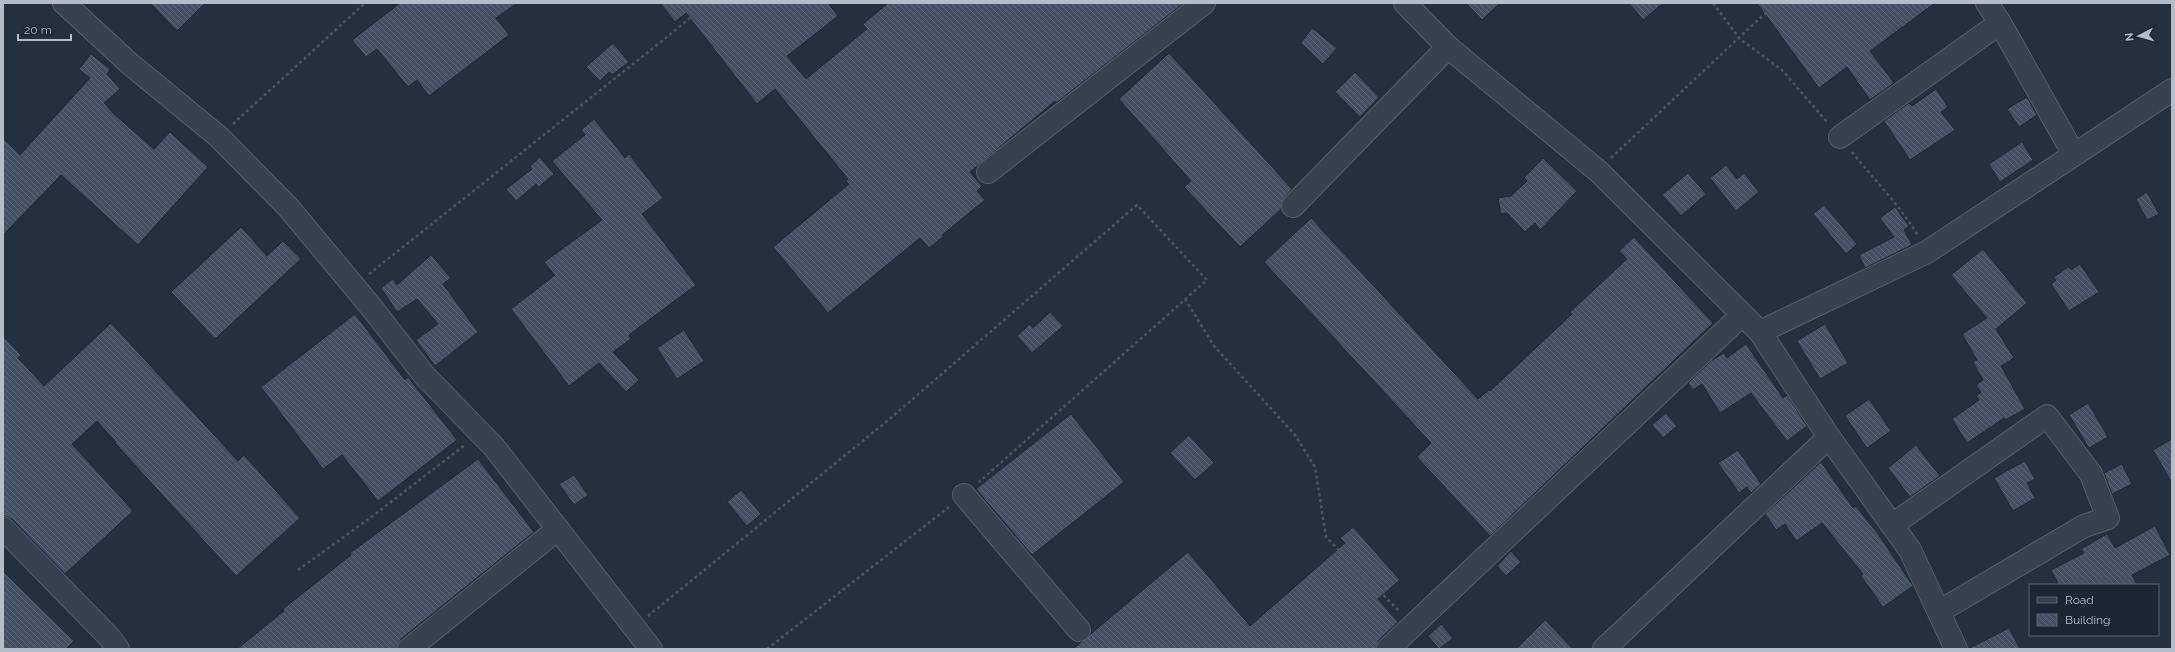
<svg xmlns="http://www.w3.org/2000/svg" width="2175" height="652" font-family="Raleway,sans-serif">
<style>
.building{fill:url(#building-back-hatch);stroke:#1f2837}
.lines{fill:none;stroke-linecap:round;stroke-linejoin:round}
.minor-casing{stroke:#565f6d;stroke-width:24}
.path{stroke:#445a5e;stroke-width:2.5;stroke-dasharray:3 3;stroke-linecap:butt}
.minor{stroke:#384150;stroke-width:22}
</style>
<defs>
<pattern id="building-back-hatch" width="6" height="6" patternUnits="userSpaceOnUse"><rect width="6" height="6" fill="#434f62"/><path d="M-1 5l2 2M0 0l6 6M5-1l2 2" fill="none" stroke="#5c6677"/></pattern>
</defs>
<rect width="100%" height="100%" fill="#242f40"/>
<g class="building">
<path d="M 150,3 L 205,3 L 177,31 Z"/>
<path d="M 400,3 L 517,3 L 496,18 L 509,35 L 429,96 L 417,80 L 408,87 L 377,49 L 366,57 L 352,40 Z"/>
<path d="M 660,3 L 828,3 L 838,16 L 787,56 L 806,79 L 867,29 L 863,24 L 888,3 L 1184,3 L 1056,103 L 1055,101 L 970,172 L 982,186 L 977,191 L 985,200 L 942,235 L 944,236 L 929,248 L 920,238 L 828,313 L 773,247 L 849,184 L 846,181 L 848,179 L 775,89 L 757,104 L 686,13 L 675,22 Z"/>
<path d="M 1466,3 L 1500,3 L 1482,20 Z"/>
<path d="M 1629,3 L 1663,3 L 1643,20 Z"/>
<path d="M 1757,3 L 1935,3 L 1870,51 L 1894,83 L 1870,100 L 1847,67 L 1819,88 Z"/>
<path d="M 1312,28 L 1337,48 L 1323,64 L 1301,43 Z"/>
<path d="M 613,43 L 629,62 L 612,75 L 609,72 L 600,81 L 586,67 Z"/>
<path d="M 1169,53 L 1292,189 L 1284,198 L 1281,209 L 1240,247 L 1184,187 L 1191,181 L 1119,99 Z"/>
<path d="M 91,54 L 110,69 L 107,74 L 120,89 L 104,103 L 115,115 L 154,149 L 170,132 L 208,167 L 138,245 L 61,175 L 3,235 L 3,138 L 20,155 L 90,78 L 79,69 Z"/>
<path d="M 1355,72 L 1379,97 L 1360,117 L 1335,92 Z"/>
<path d="M 1936,89 L 1948,107 L 1941,112 L 1955,130 L 1910,160 L 1884,121 L 1909,103 L 1912,106 Z"/>
<path d="M 2027,97 L 2037,115 L 2019,127 L 2007,109 Z"/>
<path d="M 594,119 L 625,158 L 629,154 L 663,198 L 642,214 L 696,285 L 629,335 L 631,339 L 613,352 L 639,380 L 626,392 L 599,363 L 569,386 L 511,309 L 555,275 L 544,262 L 602,220 L 552,161 L 585,135 L 581,130 Z"/>
<path d="M 2022,142 L 2033,160 L 2000,182 L 1989,164 Z"/>
<path d="M 540,157 L 554,174 L 539,187 L 536,184 L 516,201 L 506,189 L 532,169 L 530,166 Z"/>
<path d="M 1543,158 L 1577,191 L 1540,230 L 1535,223 L 1525,232 L 1507,213 L 1501,214 L 1498,198 L 1511,196 L 1527,181 L 1524,178 Z"/>
<path d="M 1726,165 L 1737,179 L 1744,173 L 1759,192 L 1736,211 L 1710,178 Z"/>
<path d="M 1688,173 L 1706,194 L 1681,216 L 1662,195 Z"/>
<path d="M 2147,192 L 2159,214 L 2147,220 L 2136,199 Z"/>
<path d="M 1824,205 L 1857,244 L 1846,254 L 1813,214 Z"/>
<path d="M 1895,207 L 1909,226 L 1904,230 L 1912,245 L 1865,268 L 1859,255 L 1894,237 L 1880,218 Z"/>
<path d="M 1311,218 L 1478,399 L 1489,390 L 1490,391 L 1572,314 L 1570,312 L 1627,259 L 1619,251 L 1634,237 L 1713,323 L 1490,536 L 1417,457 L 1431,443 L 1264,262 Z"/>
<path d="M 241,227 L 267,256 L 283,241 L 301,259 L 215,339 L 171,292 Z"/>
<path d="M 1983,249 L 2027,303 L 1996,329 L 2014,358 L 2001,366 L 2025,409 L 2005,420 L 2004,418 L 1967,443 L 1952,419 L 1979,400 L 1976,396 L 1981,392 L 1976,385 L 1983,380 L 1973,362 L 1977,360 L 1962,334 L 1987,318 L 1951,275 Z"/>
<path d="M 431,255 L 451,278 L 443,284 L 478,332 L 435,366 L 416,340 L 438,324 L 417,299 L 397,312 L 381,288 L 393,279 L 397,285 Z"/>
<path d="M 2080,264 L 2099,292 L 2069,311 L 2051,284 L 2056,280 L 2054,277 L 2068,267 L 2071,270 Z"/>
<path d="M 1050,312 L 1063,326 L 1032,353 L 1017,336 L 1030,324 L 1033,328 Z"/>
<path d="M 355,314 L 405,380 L 408,377 L 457,440 L 378,501 L 342,455 L 323,469 L 261,387 Z"/>
<path d="M 111,323 L 238,461 L 244,455 L 300,518 L 236,576 L 115,443 L 116,442 L 97,421 L 72,444 L 133,511 L 65,574 L 12,519 L 3,515 L 3,336 L 21,355 L 18,358 L 44,386 Z"/>
<path d="M 1825,324 L 1848,363 L 1820,379 L 1797,341 Z"/>
<path d="M 684,330 L 704,361 L 677,379 L 657,348 Z"/>
<path d="M 1746,344 L 1783,398 L 1787,395 L 1807,426 L 1787,441 L 1751,393 L 1720,413 L 1702,384 L 1693,390 L 1688,383 L 1711,361 L 1724,353 L 1727,358 Z"/>
<path d="M 1869,399 L 1891,431 L 1867,448 L 1845,416 Z"/>
<path d="M 2088,403 L 2108,437 L 2089,448 L 2069,415 Z"/>
<path d="M 1666,413 L 1677,426 L 1663,438 L 1652,425 Z"/>
<path d="M 1071,414 L 1124,482 L 1032,555 L 976,489 Z"/>
<path d="M 1189,435 L 1214,463 L 1195,480 L 1170,453 Z"/>
<path d="M 2172,439 L 2172,483 L 2153,450 Z"/>
<path d="M 1916,445 L 1940,476 L 1910,497 L 1888,468 Z"/>
<path d="M 1738,450 L 1761,484 L 1751,493 L 1747,487 L 1739,493 L 1718,463 Z"/>
<path d="M 478,459 L 534,532 L 401,639 L 397,649 L 237,649 L 284,611 L 283,609 L 351,555 L 350,553 Z"/>
<path d="M 2025,461 L 2035,479 L 2027,483 L 2035,498 L 2013,511 L 1994,478 Z"/>
<path d="M 1821,462 L 1853,508 L 1856,506 L 1878,534 L 1913,586 L 1883,607 L 1861,576 L 1863,574 L 1822,523 L 1796,541 L 1785,524 L 1776,530 L 1765,514 Z"/>
<path d="M 2122,464 L 2132,484 L 2112,494 L 2104,473 Z"/>
<path d="M 574,475 L 588,495 L 574,505 L 559,484 Z"/>
<path d="M 741,490 L 761,514 L 747,526 L 727,502 Z"/>
<path d="M 2155,526 L 2170,555 L 2132,575 L 2137,585 L 2059,585 L 2051,570 L 2084,553 L 2081,549 L 2107,534 L 2115,548 Z"/>
<path d="M 1353,527 L 1400,580 L 1378,599 L 1398,622 L 1379,640 L 1376,649 L 1073,649 L 1188,552 L 1250,626 L 1345,543 L 1340,538 Z"/>
<path d="M 1511,551 L 1521,562 L 1506,576 L 1497,566 Z"/>
<path d="M 3,571 L 74,641 L 66,649 L 3,649 Z"/>
<path d="M 1545,620 L 1573,649 L 1516,649 Z"/>
<path d="M 1441,624 L 1453,638 L 1439,649 L 1428,636 Z"/>
<path d="M 2009,628 L 2020,649 L 1968,649 Z"/>
</g>
<g class="lines">
<defs>
<g id="minor">
<path d="M 64,3 L 130,64 L 219,137 L 288,207 L 372,308 L 424,375 L 494,447 L 651,649"/>
<path d="M 1405,3 L 1448,47 L 1598,171 L 1760,332 L 1829,437 L 1910,550 L 1956,649"/>
<path d="M 1987,3 L 2000,23 L 2073,153"/>
<path d="M 1840,137 L 2000,23"/>
<path d="M 988,172 L 1204,3"/>
<path d="M 1293,206 L 1448,47"/>
<path d="M 1760,332 L 1927,252 L 2172,90"/>
<path d="M 964,495 L 1079,630"/>
<path d="M 1892,525 L 2047,416 L 2091,474 L 2108,518 L 2084,526 L 1940,611"/>
<path d="M 3,528 L 110,638 L 118,649"/>
<path d="M 409,649 L 558,529"/>
<path d="M 1388,649 L 1742,315"/>
<path d="M 1604,649 L 1829,437"/>
</g>
</defs>
<use href="#minor" class="minor-casing"/>
<g class="path">
<path d="M 1713,3 L 1740,39 L 1782,70 L 1827,122"/>
<path d="M 233,124 L 365,3"/>
<path d="M 1852,152 C 1874,180 1900,205 1918,236"/>
<path d="M 1611,158 L 1760,18 L 1781,3"/>
<path d="M 369,274 L 667,37 L 708,3"/>
<path d="M 1185,299 L 1214,346 L 1295,435 L 1315,467 L 1326,537 L 1400,612"/>
<path d="M 298,570 L 370,518 L 465,445"/>
<path d="M 648,616 L 892,417 L 1137,205 L 1207,280 L 979,482"/>
<path d="M 767,649 L 949,507"/>
</g>
<use href="#minor" class="minor"/>
</g>
<rect width="2175" height="652" fill="none" stroke="#b4bcca" stroke-width="8"/>
<rect x="2029" y="584" width="130" height="52" fill="#1d2635" stroke="#596271"/>
<rect x="2037" y="597" width="20" height="6" fill="#384150" stroke="#596271"/>
<text x="2065" y="604" font-size="12" fill="#b4bcca">Road</text>
<rect x="2037" y="614" width="20" height="12" fill="url(#building-back-hatch)" stroke="#596271"/>
<text x="2065" y="624" font-size="12" fill="#b4bcca">Building</text>
<g transform="translate(2139 36) rotate(264)" stroke="#1d2635" stroke-width="3" paint-order="stroke">
<path d="M0-3L7 15L0 10L-7 15Z" fill="#b4bcca"/>
<text y="-6" font-size="11" font-weight="bold" text-anchor="middle" fill="#b4bcca">N</text>
</g>
<path d="M18 34v6h53v-6" fill="none" stroke="#b4bcca" stroke-width="2"/>
<text x="24" y="34" font-size="12" fill="#b4bcca" stroke="#1d2635" stroke-width="3" paint-order="stroke">20 m</text>
</svg>
